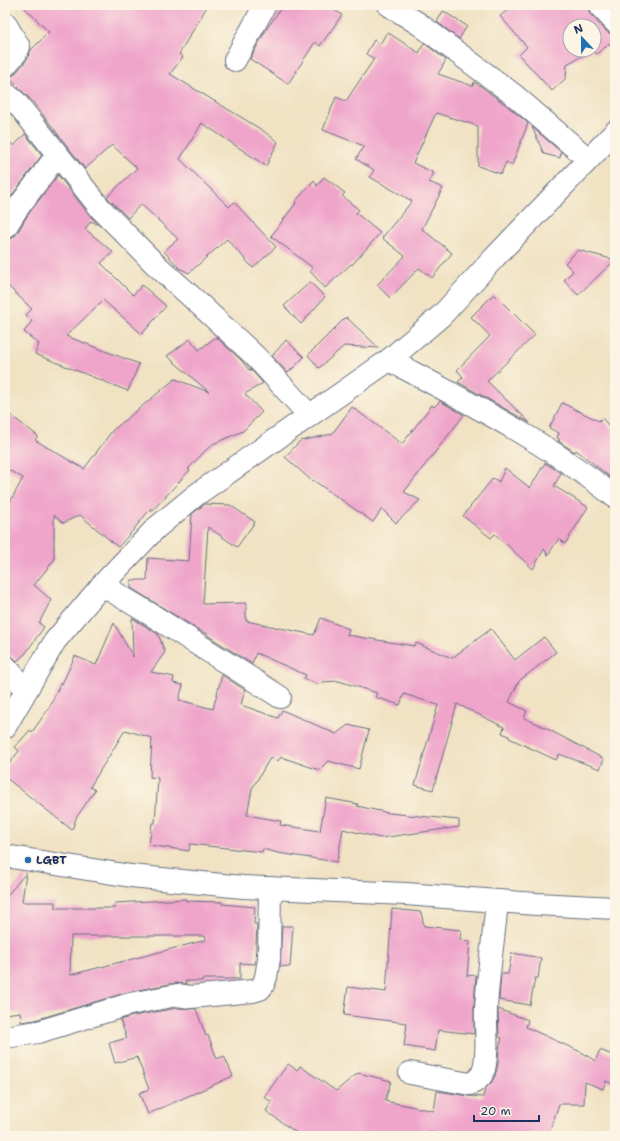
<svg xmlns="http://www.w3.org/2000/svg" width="620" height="1141" font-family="'Shantell Sans',sans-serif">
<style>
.building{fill:#efa4ca;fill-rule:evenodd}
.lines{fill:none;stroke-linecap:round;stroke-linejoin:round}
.street-casing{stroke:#666e81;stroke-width:24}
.street{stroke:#fff;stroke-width:22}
.poi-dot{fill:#1f6fb2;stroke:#fcf5e5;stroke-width:1.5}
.labels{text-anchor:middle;stroke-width:3;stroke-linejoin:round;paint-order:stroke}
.poi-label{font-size:12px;font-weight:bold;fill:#1b2f5e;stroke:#fcf5e5;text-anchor:start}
</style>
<rect width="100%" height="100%" fill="#fcf5e5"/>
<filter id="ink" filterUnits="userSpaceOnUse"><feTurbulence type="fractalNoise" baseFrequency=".025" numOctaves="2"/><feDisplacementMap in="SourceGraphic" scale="8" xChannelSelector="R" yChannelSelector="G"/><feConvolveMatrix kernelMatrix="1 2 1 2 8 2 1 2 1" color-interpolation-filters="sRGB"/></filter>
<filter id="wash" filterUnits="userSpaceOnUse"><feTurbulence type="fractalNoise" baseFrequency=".012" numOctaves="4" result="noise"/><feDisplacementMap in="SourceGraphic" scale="16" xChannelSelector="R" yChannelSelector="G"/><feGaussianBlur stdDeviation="0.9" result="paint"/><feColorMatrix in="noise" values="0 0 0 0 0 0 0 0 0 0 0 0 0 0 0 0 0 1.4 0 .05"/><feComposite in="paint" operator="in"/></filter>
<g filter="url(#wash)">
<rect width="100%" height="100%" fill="#f0e2c3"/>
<g id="blocks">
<g class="building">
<path d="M 22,5 L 208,5 L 179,54 L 183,57 L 170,74 L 262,130 L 278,142 L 266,166 L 202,123 L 180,159 L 229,207 L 234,202 L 276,247 L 253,268 L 227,239 L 189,273 L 179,268 L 164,251 L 178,239 L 141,204 L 128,218 L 107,197 L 137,168 L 112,145 L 85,169 L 33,102 L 9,78 L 15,74 L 26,61 L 31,50 L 49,32 Z"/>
<path d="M 283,5 L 327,5 L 342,15 L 320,46 L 315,42 L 288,84 L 250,59 L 266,30 Z"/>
<path d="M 514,5 L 587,5 L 590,14 L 606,31 L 611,34 L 615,34 L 615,40 L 596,54 L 593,50 L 567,64 L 566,78 L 552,91 L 519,55 L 527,47 L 500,16 ZM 570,26 L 594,26 L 594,50 L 570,50 Z"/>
<path d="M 443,11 L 467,26 L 459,39 L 437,22 Z"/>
<path d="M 387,32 L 419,53 L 424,43 L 446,60 L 438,74 L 473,86 L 474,82 L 479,85 L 506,105 L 528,123 L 512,165 L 506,162 L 501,174 L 478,166 L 478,126 L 436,113 L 413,163 L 434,173 L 429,182 L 443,188 L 422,229 L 452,253 L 432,278 L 419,268 L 390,298 L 377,285 L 405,256 L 382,238 L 412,201 L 370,177 L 374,170 L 356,159 L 364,146 L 323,130 L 336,97 L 346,101 L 374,59 L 366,54 L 374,40 L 380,44 Z"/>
<path d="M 532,127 L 561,152 L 560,158 L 544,154 Z"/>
<path d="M 25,134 L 42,155 L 5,205 L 5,138 L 14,146 Z"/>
<path d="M 58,175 L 91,217 L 101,226 L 91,221 L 85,229 L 113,252 L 101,263 L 133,295 L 142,285 L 166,306 L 142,334 L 103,300 L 66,336 L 139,364 L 128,391 L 35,354 L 39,344 L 24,332 L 32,321 L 26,315 L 32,309 L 5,283 L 5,240 L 11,239 L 16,235 L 27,216 Z"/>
<path d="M 324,177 L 345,193 L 342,196 L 359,210 L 356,213 L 380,233 L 352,265 L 351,264 L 325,288 L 310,271 L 313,268 L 271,236 L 296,203 L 295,202 L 314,180 L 317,186 Z"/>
<path d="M 578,250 L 615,260 L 578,295 L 564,280 L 573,271 L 565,263 Z"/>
<path d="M 310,282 L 325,297 L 301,324 L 284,306 Z"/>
<path d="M 494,294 L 535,335 L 487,381 L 530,423 L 458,382 L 463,377 L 457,370 L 490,336 L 471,317 Z"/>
<path d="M 346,317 L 379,348 L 344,346 L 319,368 L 308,355 Z"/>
<path d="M 216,337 L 241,360 L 249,370 L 250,369 L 263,383 L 245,394 L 262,412 L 243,431 L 213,444 L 205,451 L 188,469 L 190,470 L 151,512 L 151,508 L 130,534 L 118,547 L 80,515 L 63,523 L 54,515 L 54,560 L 34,585 L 51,600 L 39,623 L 44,627 L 25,654 L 17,661 L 9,654 L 5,654 L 5,511 L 23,478 L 5,468 L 5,411 L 38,436 L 35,440 L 84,469 L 112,431 L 175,379 L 209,392 L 167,356 L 190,339 L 199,350 Z"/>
<path d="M 286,340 L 304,357 L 288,373 L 272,356 Z"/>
<path d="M 440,401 L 464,415 L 404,492 L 420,500 L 396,523 L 382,509 L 373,522 L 313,480 L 312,481 L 285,457 L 300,441 L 332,434 L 352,407 L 402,444 L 432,405 L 434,407 Z"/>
<path d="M 562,403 L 599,421 L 602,418 L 615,433 L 615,481 L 576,450 L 575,452 L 558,441 L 560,440 L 557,438 L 559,433 L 549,428 Z"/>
<path d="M 545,463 L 561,473 L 554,486 L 588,507 L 565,544 L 559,538 L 548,555 L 544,549 L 533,569 L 495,534 L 491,538 L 463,516 L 493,478 L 499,482 L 505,468 L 530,488 Z"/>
<path d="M 205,504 L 230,505 L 255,522 L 237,547 L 208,527 L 203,604 L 246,603 L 246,621 L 314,635 L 321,618 L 349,629 L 347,635 L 414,646 L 416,643 L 452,658 L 491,629 L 515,660 L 544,637 L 556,652 L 519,681 L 509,702 L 527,711 L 524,718 L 540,725 L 604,759 L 600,769 L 559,754 L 556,760 L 509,738 L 509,736 L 502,733 L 504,727 L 457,704 L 433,790 L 415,785 L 438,705 L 404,694 L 400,705 L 375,697 L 377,693 L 339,681 L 322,682 L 321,685 L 304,679 L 306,675 L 256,653 L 252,664 L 207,635 L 207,633 L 204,633 L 131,588 L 131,580 L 147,580 L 148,558 L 189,561 L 192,514 Z"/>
<path d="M 132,618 L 158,634 L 165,652 L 151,672 L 174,677 L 173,683 L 183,685 L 179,700 L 213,709 L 222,675 L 245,690 L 241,705 L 278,718 L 282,710 L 336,734 L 348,725 L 369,730 L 359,769 L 328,761 L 319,770 L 281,757 L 278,761 L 270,758 L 252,789 L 247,815 L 281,821 L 280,825 L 320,831 L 326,798 L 358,804 L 357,806 L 389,813 L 459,820 L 459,827 L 380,838 L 343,829 L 337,862 L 278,853 L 263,849 L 262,852 L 190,844 L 189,851 L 149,845 L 152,823 L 155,823 L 158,778 L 150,777 L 152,738 L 125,730 L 90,787 L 95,790 L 76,818 L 72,830 L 5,777 L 5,769 L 19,751 L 15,747 L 30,730 L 32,732 L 49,708 L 61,682 L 62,684 L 75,656 L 96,665 L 114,623 L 133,657 Z"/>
<path d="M 26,873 L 22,902 L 55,902 L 55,908 L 115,908 L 115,903 L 186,899 L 186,901 L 222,902 L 222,904 L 255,907 L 254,924 L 257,924 L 255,964 L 240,963 L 240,979 L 202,979 L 202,981 L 185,981 L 186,984 L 175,983 L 128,992 L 35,1020 L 21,1022 L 20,1012 L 5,1014 L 5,898 ZM 71,936 L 205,936 L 206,940 L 70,975 Z"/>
<path d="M 392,909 L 421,912 L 424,926 L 461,930 L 460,940 L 470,941 L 467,976 L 476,975 L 474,1008 L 474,1034 L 438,1030 L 435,1051 L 404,1046 L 407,1023 L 344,1015 L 348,987 L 386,992 Z"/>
<path d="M 282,926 L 293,926 L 290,967 L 280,966 Z"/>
<path d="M 512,953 L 541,958 L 538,978 L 535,978 L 530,1005 L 499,1000 L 501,974 L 508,974 Z"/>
<path d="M 177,1008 L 196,1009 L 206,1036 L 208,1035 L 217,1059 L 224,1056 L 233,1076 L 148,1114 L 139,1093 L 149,1089 L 137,1057 L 115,1063 L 109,1043 L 127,1038 L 120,1020 L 133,1016 Z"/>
<path d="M 498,1009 L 528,1020 L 526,1027 L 583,1053 L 595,1061 L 600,1050 L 615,1056 L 615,1085 L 606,1081 L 603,1089 L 585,1082 L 584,1104 L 559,1104 L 548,1136 L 454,1136 L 428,1132 L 427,1136 L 301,1136 L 266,1111 L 272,1102 L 264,1097 L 288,1064 L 297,1070 L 300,1066 L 336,1091 L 358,1073 L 391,1081 L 385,1101 L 434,1111 L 437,1091 L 468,1096 L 483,1097 L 485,1089 L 491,1083 L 495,1076 L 498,1064 L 499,1048 L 502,1038 L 499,1037 Z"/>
</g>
</g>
</g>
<g filter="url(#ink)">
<use href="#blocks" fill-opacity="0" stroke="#666e81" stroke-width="1"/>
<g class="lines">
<defs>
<g id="street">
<path d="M 389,5 L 419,24 L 514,95 L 588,159"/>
<path d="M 599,5 L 615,22"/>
<path d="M 5,23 L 19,47 L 16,53 L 5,66"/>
<path d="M 235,60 L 265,5"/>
<path d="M 5,93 L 16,102 L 101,209 L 154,263 L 196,301 L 255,356 L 309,415"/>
<path d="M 5,228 L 17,209 L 57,155"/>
<path d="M 389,360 C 466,401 546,442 615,497"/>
<path d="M 102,585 L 155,617 L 280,697"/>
<path d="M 5,666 L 26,690"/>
<path d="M 5,727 L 55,641 L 102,585 L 156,528 L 196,495 L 389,360 L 422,332 L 442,315 L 494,258 L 615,132"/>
<path d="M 5,856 L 131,876 L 243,887 L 406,894 L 536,904 L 615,908"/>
<path d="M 5,1037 L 38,1032 L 130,1004 L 177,995 L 191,997 L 253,991 L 260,989 L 263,985 L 266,977 L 269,959 L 270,888"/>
<path d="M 410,1073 L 470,1084 C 477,1081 482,1077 484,1069 C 489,1049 485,1028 486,1008 C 488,972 494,937 497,901"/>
</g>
</defs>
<use href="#street" class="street-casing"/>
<use href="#street" class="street"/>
</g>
</g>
<circle class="poi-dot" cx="28" cy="860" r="4"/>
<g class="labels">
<g class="poi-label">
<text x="36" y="864">LGBT</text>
</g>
</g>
<rect width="620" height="1141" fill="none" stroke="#fcf5e5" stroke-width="20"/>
<g transform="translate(582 38) rotate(338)"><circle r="19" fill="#fcf5e5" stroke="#a2a6af"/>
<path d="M0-3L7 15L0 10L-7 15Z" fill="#1f6fb2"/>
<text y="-6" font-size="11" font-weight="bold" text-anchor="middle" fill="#1b2f5e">N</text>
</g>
<path d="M474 1115v6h65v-6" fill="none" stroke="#1b2f5e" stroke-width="2"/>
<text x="480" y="1115" font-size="12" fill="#1b2f5e" stroke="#fcf5e5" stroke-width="3" paint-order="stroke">20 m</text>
</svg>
